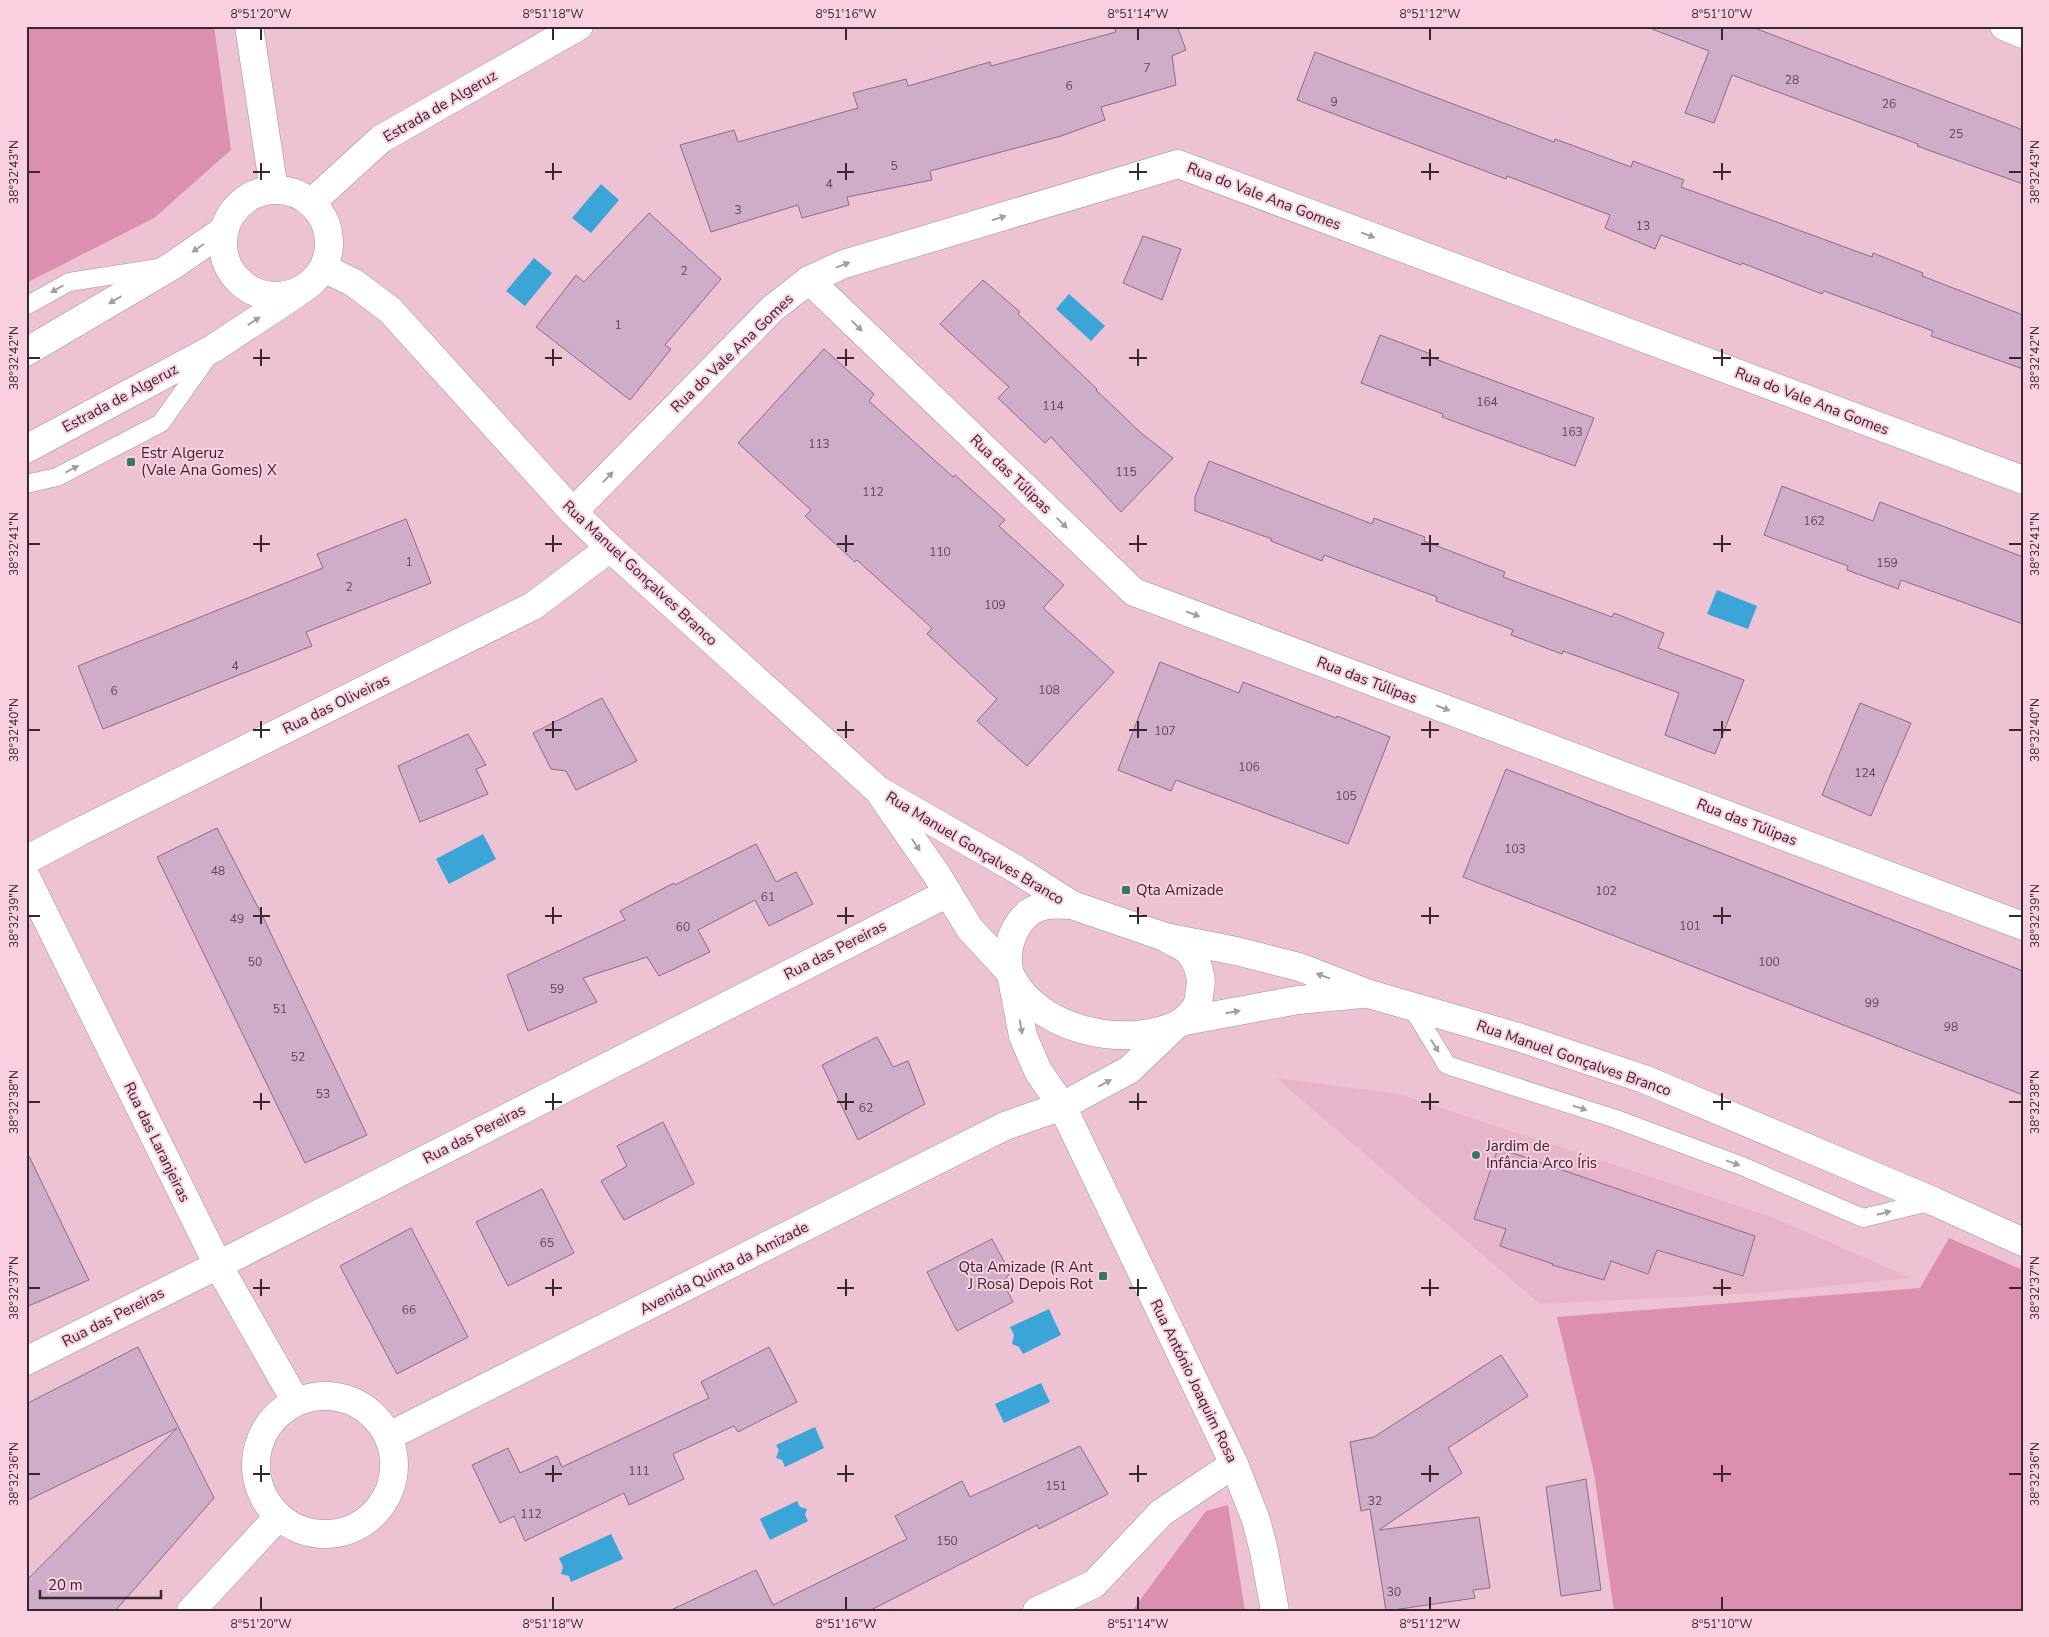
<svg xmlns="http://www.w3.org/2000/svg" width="2049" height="1637" font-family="'Nunito Sans',sans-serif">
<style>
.built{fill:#e7b5c9}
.green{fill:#dd8fb0}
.water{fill:#3ba5d7}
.building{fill:#cfadc8;stroke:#8b6c85}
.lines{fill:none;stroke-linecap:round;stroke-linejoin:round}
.lane-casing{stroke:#b28999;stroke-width:19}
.street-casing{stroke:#b28999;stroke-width:29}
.secondary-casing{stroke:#b28999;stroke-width:29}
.lane{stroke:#fff;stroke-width:18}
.street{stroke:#fff;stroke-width:28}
.secondary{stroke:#fff;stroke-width:28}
.oneway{fill:#a59ea1}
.ticks{fill:none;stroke:#37272e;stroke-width:2}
.poi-dot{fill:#377766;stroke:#facfdf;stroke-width:2}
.labels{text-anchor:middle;stroke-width:4;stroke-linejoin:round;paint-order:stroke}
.number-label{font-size:12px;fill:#5d4854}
.street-label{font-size:15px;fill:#37272e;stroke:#facfdf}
.poi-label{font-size:15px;fill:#37272e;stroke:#facfdf;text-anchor:start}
.neatline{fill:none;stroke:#37272e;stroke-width:2}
.ticks-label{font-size:12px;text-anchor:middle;fill:#37272e}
</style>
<rect width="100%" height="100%" fill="#edc2d2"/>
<path class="built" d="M 1276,1078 L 1399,1094 L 1772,1217 L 1911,1278 L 1760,1293 L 1540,1304 Z"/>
<g class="green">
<path d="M 26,26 L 214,26 L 231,150 L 154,218 L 26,283 Z"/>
<path d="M 1949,1238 L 2023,1270 L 2023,1611 L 1614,1611 L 1594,1473 L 1557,1317 L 1920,1288 Z"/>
<path d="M 1228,1505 L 1245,1611 L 1132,1611 L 1206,1511 Z"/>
</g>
<g class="water">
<path d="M 601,184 L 619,200 L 591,233 L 572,218 Z"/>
<path d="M 534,258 L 552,273 L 525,306 L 506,291 Z"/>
<path d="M 1069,294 L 1105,326 L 1091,341 L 1056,309 Z"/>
<path d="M 1717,590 L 1757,606 L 1748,629 L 1707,614 Z"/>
<path d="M 483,834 L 496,859 L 449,884 L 436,859 Z"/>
<path d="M 1049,1309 L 1061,1335 L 1023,1354 L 1019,1347 L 1012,1344 L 1014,1335 L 1010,1327 Z"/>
<path d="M 1041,1383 L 1050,1402 L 1004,1423 L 995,1404 Z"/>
<path d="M 815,1427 L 824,1448 L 785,1467 L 782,1460 L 776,1458 L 779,1450 L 776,1445 Z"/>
<path d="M 797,1501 L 800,1507 L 807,1509 L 805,1515 L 808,1521 L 770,1540 L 760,1519 Z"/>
<path d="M 611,1534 L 623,1559 L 571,1582 L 569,1576 L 561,1574 L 563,1567 L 559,1558 Z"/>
</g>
<g class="building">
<path d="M 1114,26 L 1177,26 L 1186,50 L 1172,56 L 1176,85 L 1101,107 L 1105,120 L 1061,136 L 930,171 L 932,180 L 847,197 L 849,205 L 802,218 L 798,205 L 711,232 L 680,145 L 734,130 L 738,142 L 858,108 L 853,93 L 906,79 L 908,86 L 990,62 L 991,66 L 1116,32 Z"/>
<path d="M 1652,26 L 1749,26 L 2023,130 L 2023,184 L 1917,146 L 1918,144 L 1732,75 L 1714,123 L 1685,113 L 1709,51 L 1652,29 Z"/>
<path d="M 1315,52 L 1554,142 L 1555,139 L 1631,167 L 1633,161 L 1684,180 L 1681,187 L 1872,257 L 1873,253 L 1923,273 L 1922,276 L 2023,315 L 2023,369 L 1931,336 L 1933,331 L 1824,291 L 1822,294 L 1742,263 L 1741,265 L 1661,235 L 1655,249 L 1605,228 L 1610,215 L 1507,176 L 1506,179 L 1297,100 Z"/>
<path d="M 649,213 L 721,279 L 665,345 L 671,349 L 630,400 L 536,327 L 576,275 L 584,282 Z"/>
<path d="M 1143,236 L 1181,249 L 1162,300 L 1123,283 Z"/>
<path d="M 983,280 L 1020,312 L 1018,314 L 1097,389 L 1096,390 L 1141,433 L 1173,458 L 1121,512 L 1051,437 L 1045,443 L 998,398 L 1009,387 L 940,324 Z"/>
<path d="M 1380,335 L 1431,354 L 1430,357 L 1594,418 L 1575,466 L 1442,417 L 1443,414 L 1361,383 Z"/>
<path d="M 824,349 L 874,394 L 869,401 L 953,477 L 955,475 L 1005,520 L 999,526 L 1064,585 L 1043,608 L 1114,672 L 1027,766 L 977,721 L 997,699 L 927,634 L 932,628 L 857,560 L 855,562 L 805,516 L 811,510 L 738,443 Z"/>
<path d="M 1209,461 L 1372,524 L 1374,518 L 1425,537 L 1424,541 L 1505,572 L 1503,577 L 1612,617 L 1614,613 L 1664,633 L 1658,648 L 1744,680 L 1715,754 L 1665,735 L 1679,693 L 1563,651 L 1562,654 L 1511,635 L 1513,630 L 1436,601 L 1437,597 L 1324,555 L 1322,561 L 1271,541 L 1272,539 L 1195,511 L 1195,497 Z"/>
<path d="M 1782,486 L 1873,521 L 1880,502 L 2023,557 L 2023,624 L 1901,580 L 1898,589 L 1847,570 L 1848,566 L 1764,535 Z"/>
<path d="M 406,519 L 431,583 L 306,632 L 312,646 L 103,729 L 78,666 L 323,568 L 317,554 Z"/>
<path d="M 1160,662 L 1239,693 L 1243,682 L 1336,718 L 1337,716 L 1390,737 L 1348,844 L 1176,780 L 1171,791 L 1118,770 Z"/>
<path d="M 602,698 L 637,761 L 576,790 L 566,771 L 551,769 L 533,733 Z"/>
<path d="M 1860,703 L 1911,723 L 1871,816 L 1822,795 Z"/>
<path d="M 468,734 L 486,765 L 476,769 L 488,794 L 420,822 L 398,766 Z"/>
<path d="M 1506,769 L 2023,971 L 2023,1095 L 1463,877 Z"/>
<path d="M 217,828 L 263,917 L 367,1135 L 305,1163 L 157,857 Z"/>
<path d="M 756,844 L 776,882 L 796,872 L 813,904 L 769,926 L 755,900 L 698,930 L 710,952 L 659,976 L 647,957 L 583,978 L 597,1002 L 528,1031 L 507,975 L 625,920 L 620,911 L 674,883 L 675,885 Z"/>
<path d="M 877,1037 L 893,1067 L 908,1061 L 925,1104 L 858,1140 L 822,1065 Z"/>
<path d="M 663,1122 L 694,1184 L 624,1220 L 601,1181 L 627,1166 L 617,1146 Z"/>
<path d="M 1498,1148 L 1755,1236 L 1743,1276 L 1657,1250 L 1648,1274 L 1611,1261 L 1604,1280 L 1552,1265 L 1553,1264 L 1500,1246 L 1506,1229 L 1474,1219 Z"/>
<path d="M 26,1150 L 89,1280 L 26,1307 Z"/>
<path d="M 542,1189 L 574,1253 L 508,1286 L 476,1222 Z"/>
<path d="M 411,1228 L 468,1337 L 397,1374 L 340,1266 Z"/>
<path d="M 992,1239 L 1010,1273 L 1003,1282 L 1013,1302 L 957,1331 L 927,1272 Z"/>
<path d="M 138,1347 L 214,1498 L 115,1611 L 26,1611 L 26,1581 L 177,1428 L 26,1501 L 26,1404 Z"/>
<path d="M 769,1347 L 797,1402 L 738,1432 L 734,1426 L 673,1454 L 684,1479 L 629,1505 L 624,1493 L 525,1541 L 514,1516 L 500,1523 L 472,1465 L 508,1448 L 520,1473 L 557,1456 L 562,1467 L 709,1398 L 701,1382 Z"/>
<path d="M 1501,1355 L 1528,1396 L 1448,1448 L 1462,1473 L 1379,1530 L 1479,1517 L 1490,1588 L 1473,1590 L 1475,1598 L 1386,1611 L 1370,1509 L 1361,1511 L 1350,1442 L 1374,1437 Z"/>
<path d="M 1080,1446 L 1108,1494 L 1039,1529 L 1037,1525 L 869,1611 L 669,1611 L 756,1570 L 773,1605 L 907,1539 L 895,1516 L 962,1481 L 970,1497 Z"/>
<path d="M 1586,1479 L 1601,1590 L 1561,1596 L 1546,1487 Z"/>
</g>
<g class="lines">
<defs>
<g id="lane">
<path d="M 26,306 L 69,282 L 159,268"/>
<path d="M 26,484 L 57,477 L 161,423 L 209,355"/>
<path d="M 1410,1004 L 1447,1065 L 1613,1118 L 1742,1166 L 1863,1218 L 1933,1201"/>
</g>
<g id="street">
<path d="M 2004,26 L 2023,34"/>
<path d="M 324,268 L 354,283 L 390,310 L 573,512 L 610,548 L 878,790 L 1016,869 L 1072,905 L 1165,937 L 1236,951 L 1299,967 L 1369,994 L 1518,1037 L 1644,1079 L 1933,1201 L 2023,1242"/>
<path d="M 809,280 L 1134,592 L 2023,926"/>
<path d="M 573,512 L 772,309 L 809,280 L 844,264 L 1178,164 L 2023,480"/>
<path d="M 882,796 L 937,875 L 970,929 L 1009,971"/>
<path d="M 26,860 L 79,832 L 533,606 L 610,548"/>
<path d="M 26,877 L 218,1265 L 296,1402"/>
<path d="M 1072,905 C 1065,905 1057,904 1049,905 C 1018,908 1004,944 1009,971 C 1011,978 1015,982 1018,988 C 1049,1029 1111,1043 1159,1031 C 1174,1027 1187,1022 1196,1007 C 1199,1003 1199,995 1200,989 C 1203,977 1197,960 1188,951 C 1183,946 1174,943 1168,939"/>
<path d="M 1012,979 L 1023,1036 L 1038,1071 L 1062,1106 L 1234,1464 L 1256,1520 L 1264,1551 L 1275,1611"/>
<path d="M 1185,1021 L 1298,1000 L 1362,994"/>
<path d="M 26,1361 L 218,1265 L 948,893"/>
<circle cx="325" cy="1465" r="69"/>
<path d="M 389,1436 L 1005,1126 L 1062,1106 L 1129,1070 L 1174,1027"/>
<path d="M 191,1611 L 278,1517"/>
<path d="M 1037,1611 L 1094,1584 L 1161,1513 L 1234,1464"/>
</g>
<g id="secondary">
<path d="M 249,26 L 274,190"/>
<circle cx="276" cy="243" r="53"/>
<path d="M 312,202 L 381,139 L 579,26"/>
<path d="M 26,352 L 172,266 L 224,230"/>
<path d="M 26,449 L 214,348 L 296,294"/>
</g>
</defs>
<use href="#lane" class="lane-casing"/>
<use href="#street" class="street-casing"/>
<use href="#secondary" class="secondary-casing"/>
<use href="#lane" class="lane"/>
<use href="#street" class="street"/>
<use href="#secondary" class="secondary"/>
</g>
<defs><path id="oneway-solid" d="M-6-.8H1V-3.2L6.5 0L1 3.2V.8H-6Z" transform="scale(1.25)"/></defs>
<g class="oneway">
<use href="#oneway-solid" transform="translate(999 218) rotate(-17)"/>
<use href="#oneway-solid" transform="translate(1368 235) rotate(21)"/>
<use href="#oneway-solid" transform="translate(198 248) rotate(145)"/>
<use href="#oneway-solid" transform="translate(843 265) rotate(-21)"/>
<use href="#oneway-solid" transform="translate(57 289) rotate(150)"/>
<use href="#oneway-solid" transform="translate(115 300) rotate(149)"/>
<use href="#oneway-solid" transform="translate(254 321) rotate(-33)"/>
<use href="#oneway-solid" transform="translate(857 326) rotate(44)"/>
<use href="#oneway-solid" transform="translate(72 469) rotate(-28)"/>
<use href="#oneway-solid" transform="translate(608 477) rotate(-46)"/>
<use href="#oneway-solid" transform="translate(1062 523) rotate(44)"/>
<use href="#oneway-solid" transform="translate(1193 614) rotate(21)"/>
<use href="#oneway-solid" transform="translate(1443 708) rotate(21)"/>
<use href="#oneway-solid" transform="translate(916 845) rotate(56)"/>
<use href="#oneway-solid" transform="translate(1323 976) rotate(-159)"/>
<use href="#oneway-solid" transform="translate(1233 1012) rotate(-10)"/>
<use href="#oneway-solid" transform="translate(1021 1027) rotate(80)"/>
<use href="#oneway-solid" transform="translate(1435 1046) rotate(58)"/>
<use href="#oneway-solid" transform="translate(1105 1083) rotate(-28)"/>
<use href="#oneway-solid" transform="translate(1580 1108) rotate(18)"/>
<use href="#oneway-solid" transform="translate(1733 1163) rotate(20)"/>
<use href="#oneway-solid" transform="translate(1884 1213) rotate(-14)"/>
</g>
<path class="ticks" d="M 261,28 L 261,40M 553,28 L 553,40M 846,28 L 846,40M 1138,28 L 1138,40M 1430,28 L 1430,40M 1722,28 L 1722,40M 261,163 L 261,180M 553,163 L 553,180M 846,163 L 846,180M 1138,163 L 1138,180M 1430,163 L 1430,180M 1722,163 L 1722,180M 28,172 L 40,172M 253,172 L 270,172M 545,172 L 562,172M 837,172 L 854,172M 1129,172 L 1147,172M 1421,172 L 1439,172M 1713,172 L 1731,172M 2009,172 L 2022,172M 261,349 L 261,366M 553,349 L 553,366M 846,349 L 846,366M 1138,349 L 1138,366M 1430,349 L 1430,366M 1722,349 L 1722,366M 28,358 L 40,358M 253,358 L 270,358M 545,358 L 562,358M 837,358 L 854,358M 1129,358 L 1147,358M 1421,358 L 1439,358M 1713,358 L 1731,358M 2009,358 L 2022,358M 261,535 L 261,552M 553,535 L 553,552M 846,535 L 846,552M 1138,535 L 1138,552M 1430,535 L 1430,552M 1722,535 L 1722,552M 28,544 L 40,544M 253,544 L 270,544M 545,544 L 562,544M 837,544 L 854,544M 1129,544 L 1147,544M 1421,544 L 1439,544M 1713,544 L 1731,544M 2009,544 L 2022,544M 261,721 L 261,738M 553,721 L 553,738M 846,721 L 846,738M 1138,721 L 1138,738M 1430,721 L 1430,738M 1722,721 L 1722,738M 28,730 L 40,730M 253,730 L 270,730M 545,730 L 562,730M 837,730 L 854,730M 1129,730 L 1147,730M 1421,730 L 1439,730M 1713,730 L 1731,730M 2009,730 L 2022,730M 261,907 L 261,924M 553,907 L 553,924M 846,907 L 846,924M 1138,907 L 1138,924M 1430,907 L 1430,924M 1722,907 L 1722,924M 28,916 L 40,916M 253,916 L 270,916M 545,916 L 562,916M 837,916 L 854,916M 1129,916 L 1147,916M 1421,916 L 1439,916M 1713,916 L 1731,916M 2009,916 L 2022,916M 261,1093 L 261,1110M 553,1093 L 553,1110M 846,1093 L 846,1110M 1138,1093 L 1138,1110M 1430,1093 L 1430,1110M 1722,1093 L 1722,1110M 28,1102 L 40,1102M 253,1102 L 270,1102M 545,1102 L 562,1102M 837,1102 L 854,1102M 1129,1102 L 1147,1102M 1421,1102 L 1439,1102M 1713,1102 L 1731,1102M 2009,1102 L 2022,1102M 261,1279 L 261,1296M 553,1279 L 553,1296M 846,1279 L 846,1296M 1138,1279 L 1138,1296M 1430,1279 L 1430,1296M 1722,1279 L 1722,1296M 28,1288 L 40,1288M 253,1288 L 270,1288M 545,1288 L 562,1288M 837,1288 L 854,1288M 1129,1288 L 1147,1288M 1421,1288 L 1439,1288M 1713,1288 L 1731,1288M 2009,1288 L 2022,1288M 261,1465 L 261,1482M 553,1465 L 553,1482M 846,1465 L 846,1482M 1138,1465 L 1138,1482M 1430,1465 L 1430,1482M 1722,1465 L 1722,1482M 28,1474 L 40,1474M 253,1474 L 270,1474M 545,1474 L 562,1474M 837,1474 L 854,1474M 1129,1474 L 1147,1474M 1421,1474 L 1439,1474M 1713,1474 L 1731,1474M 2009,1474 L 2022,1474M 261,1597 L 261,1610M 553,1597 L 553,1610M 846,1597 L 846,1610M 1138,1597 L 1138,1610M 1430,1597 L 1430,1610M 1722,1597 L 1722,1610"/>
<g class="poi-dot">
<rect x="126" y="457" width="10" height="10" rx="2.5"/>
<rect x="1121" y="885" width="10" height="10" rx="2.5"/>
<circle cx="1476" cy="1155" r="5"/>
<rect x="1098" y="1271" width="10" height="10" rx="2.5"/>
</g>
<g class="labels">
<g class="number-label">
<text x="1147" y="72">7</text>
<text x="1792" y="84">28</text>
<text x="1069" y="90">6</text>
<text x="1334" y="106">9</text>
<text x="1889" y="108">26</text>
<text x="1956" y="138">25</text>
<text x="894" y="170">5</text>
<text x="829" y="188">4</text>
<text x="738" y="214">3</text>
<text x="1643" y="230">13</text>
<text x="684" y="275">2</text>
<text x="618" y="329">1</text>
<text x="1487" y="406">164</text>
<text x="1053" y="410">114</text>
<text x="1572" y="436">163</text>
<text x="819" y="448">113</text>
<text x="1126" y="476">115</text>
<text x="873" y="496">112</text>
<text x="1814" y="525">162</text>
<text x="940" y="556">110</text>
<text x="409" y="566">1</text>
<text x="1887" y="567">159</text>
<text x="349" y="591">2</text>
<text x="995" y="609">109</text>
<text x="235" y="670">4</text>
<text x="1049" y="694">108</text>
<text x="114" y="695">6</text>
<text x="1165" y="735">107</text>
<text x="1249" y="771">106</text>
<text x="1865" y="777">124</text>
<text x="1346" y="800">105</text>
<text x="1515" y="853">103</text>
<text x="218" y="875">48</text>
<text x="1606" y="895">102</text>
<text x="768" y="901">61</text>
<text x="237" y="923">49</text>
<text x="1690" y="930">101</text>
<text x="683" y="931">60</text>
<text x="255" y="966">50</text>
<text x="1769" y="966">100</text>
<text x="557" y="993">59</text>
<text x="1872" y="1007">99</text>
<text x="280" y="1013">51</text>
<text x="1951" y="1031">98</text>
<text x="298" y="1061">52</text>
<text x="323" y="1098">53</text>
<text x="866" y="1112">62</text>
<text x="547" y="1247">65</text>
<text x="409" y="1314">66</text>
<text x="639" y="1475">111</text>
<text x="1056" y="1490">151</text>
<text x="1375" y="1505">32</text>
<text x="531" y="1518">112</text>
<text x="947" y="1545">150</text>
<text x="1394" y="1596">30</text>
</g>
<g class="street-label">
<text transform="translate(440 106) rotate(-30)" y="5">Estrada de Algeruz</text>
<text transform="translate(1264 196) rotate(21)" y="5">Rua do Vale Ana Gomes</text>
<text transform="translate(732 353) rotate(-44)" y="5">Rua do Vale Ana Gomes</text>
<text transform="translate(120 398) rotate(-28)" y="5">Estrada de Algeruz</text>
<text transform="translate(1812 401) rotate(21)" y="5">Rua do Vale Ana Gomes</text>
<text transform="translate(1011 474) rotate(44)" y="5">Rua das Túlipas</text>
<text transform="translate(640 573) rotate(43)" y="5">Rua Manuel Gonçalves Branco</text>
<text transform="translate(1367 680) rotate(21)" y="5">Rua das Túlipas</text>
<text transform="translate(336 704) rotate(-26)" y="5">Rua das Oliveiras</text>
<text transform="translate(1747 822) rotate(21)" y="5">Rua das Túlipas</text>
<text transform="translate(975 848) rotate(31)" y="5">Rua Manuel Gonçalves Branco</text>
<text transform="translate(835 950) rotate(-27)" y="5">Rua das Pereiras</text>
<text transform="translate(1574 1058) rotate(19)" y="5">Rua Manuel Gonçalves Branco</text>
<text transform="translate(474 1134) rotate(-27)" y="5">Rua das Pereiras</text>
<text transform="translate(157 1142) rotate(64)" y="5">Rua das Laranjeiras</text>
<text transform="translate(724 1268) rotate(-27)" y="5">Avenida Quinta da Amizade</text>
<text transform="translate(113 1317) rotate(-27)" y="5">Rua das Pereiras</text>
<text transform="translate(1194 1381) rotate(64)" y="5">Rua António Joaquim Rosa</text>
</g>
<g class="poi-label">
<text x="141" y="458">Estr Algeruz<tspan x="141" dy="17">(Vale Ana Gomes) X</tspan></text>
<text x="1136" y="895">Qta Amizade</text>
<text x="1486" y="1151">Jardim de<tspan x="1486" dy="17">Infância Arco Íris</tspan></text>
<text x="1093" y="1272" text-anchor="end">Qta Amizade (R Ant<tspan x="1093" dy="17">J Rosa) Depois Rot</tspan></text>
</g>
</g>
<rect width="2049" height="1637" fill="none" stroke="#facfdf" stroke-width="55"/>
<path d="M40 1590v8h121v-8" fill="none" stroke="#37272e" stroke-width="2.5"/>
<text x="48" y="1590" font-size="15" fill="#37272e" stroke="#facfdf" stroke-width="4" paint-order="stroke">20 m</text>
<rect x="28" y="28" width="1994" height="1582" class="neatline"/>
<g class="ticks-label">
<text x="261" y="18">8°51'20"W</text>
<text x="553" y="18">8°51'18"W</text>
<text x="846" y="18">8°51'16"W</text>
<text x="1138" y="18">8°51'14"W</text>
<text x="1430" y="18">8°51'12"W</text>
<text x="1722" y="18">8°51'10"W</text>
<text transform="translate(14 172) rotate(-90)" y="4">38°32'43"N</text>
<text transform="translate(2035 172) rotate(-90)" y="4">38°32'43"N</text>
<text transform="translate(14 358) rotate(-90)" y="4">38°32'42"N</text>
<text transform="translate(2035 358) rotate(-90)" y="4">38°32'42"N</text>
<text transform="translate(14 544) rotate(-90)" y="4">38°32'41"N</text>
<text transform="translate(2035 544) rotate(-90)" y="4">38°32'41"N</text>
<text transform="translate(14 730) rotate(-90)" y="4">38°32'40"N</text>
<text transform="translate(2035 730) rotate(-90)" y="4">38°32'40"N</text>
<text transform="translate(14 916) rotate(-90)" y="4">38°32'39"N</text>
<text transform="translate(2035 916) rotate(-90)" y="4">38°32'39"N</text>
<text transform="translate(14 1102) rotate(-90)" y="4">38°32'38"N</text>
<text transform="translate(2035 1102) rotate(-90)" y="4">38°32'38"N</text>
<text transform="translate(14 1288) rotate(-90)" y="4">38°32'37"N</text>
<text transform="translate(2035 1288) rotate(-90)" y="4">38°32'37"N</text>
<text transform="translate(14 1474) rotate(-90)" y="4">38°32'36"N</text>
<text transform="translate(2035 1474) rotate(-90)" y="4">38°32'36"N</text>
<text x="261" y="1628">8°51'20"W</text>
<text x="553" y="1628">8°51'18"W</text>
<text x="846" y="1628">8°51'16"W</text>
<text x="1138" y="1628">8°51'14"W</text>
<text x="1430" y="1628">8°51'12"W</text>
<text x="1722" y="1628">8°51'10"W</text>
</g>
</svg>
